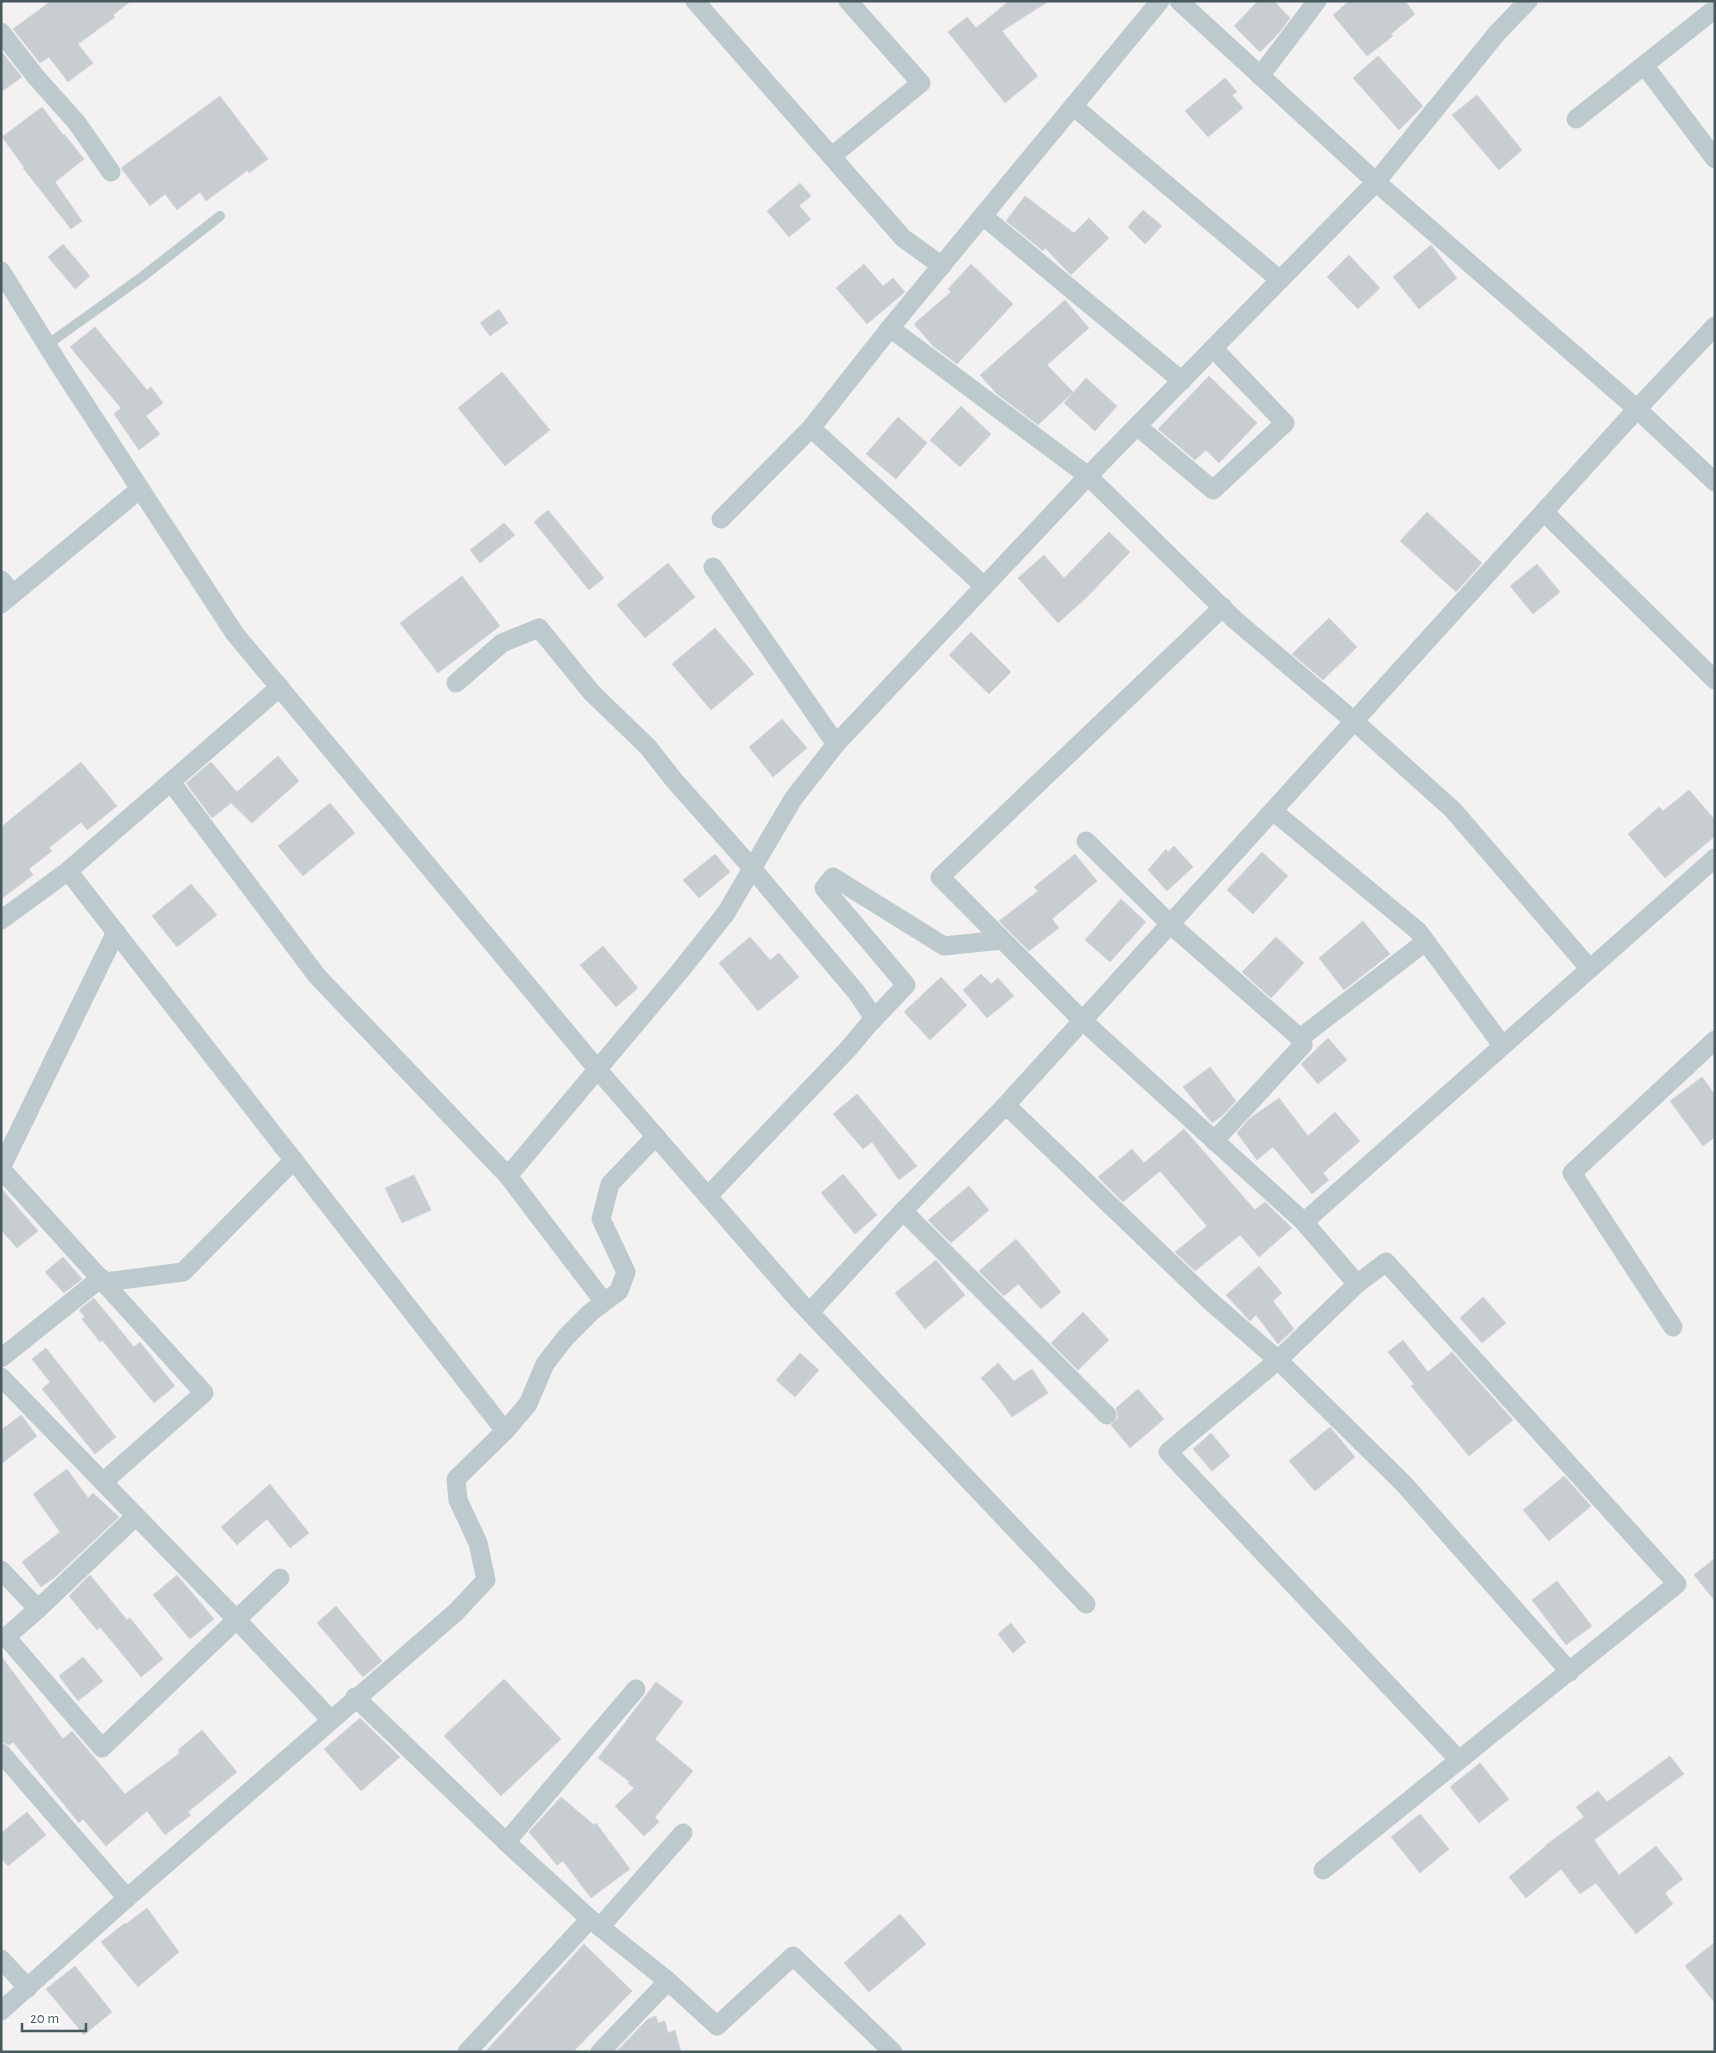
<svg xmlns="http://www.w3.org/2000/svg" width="1716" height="2053" font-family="'Alegreya Sans',sans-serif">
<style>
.building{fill:#c7cdd0;stroke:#d4d8dc}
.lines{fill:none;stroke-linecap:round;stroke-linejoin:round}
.lane{stroke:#bcc9cd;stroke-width:10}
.street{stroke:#bcc9cd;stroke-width:19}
</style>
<rect width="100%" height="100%" fill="#f3f1f1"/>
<g class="building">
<path d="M 51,1 L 131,1 L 113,15 L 115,17 L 78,44 L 93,63 L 68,82 L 49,57 L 40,63 L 13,29 Z"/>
<path d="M 1009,1 L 1049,1 L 1002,31 L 1038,76 L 1005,103 L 948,32 L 967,17 L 976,28 Z"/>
<path d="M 1258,1 L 1274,1 L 1290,18 L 1279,33 L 1260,52 L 1234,26 Z"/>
<path d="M 1349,1 L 1405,1 L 1415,14 L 1391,34 L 1393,36 L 1367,56 L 1333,15 Z"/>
<path d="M 1,51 L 22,77 L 1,92 Z"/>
<path d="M 1378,56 L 1423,106 L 1399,130 L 1353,78 Z"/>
<path d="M 1225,78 L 1237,92 L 1232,95 L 1243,108 L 1208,137 L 1185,111 Z"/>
<path d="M 1477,95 L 1522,150 L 1499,170 L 1452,115 Z"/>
<path d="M 220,96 L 268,159 L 249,173 L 248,170 L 206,201 L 200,192 L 177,210 L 165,194 L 150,206 L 121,168 Z"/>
<path d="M 42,107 L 63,135 L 64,134 L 84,159 L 55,182 L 82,221 L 71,229 L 23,168 L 24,167 L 2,137 Z"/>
<path d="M 800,183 L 811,196 L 799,206 L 811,219 L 789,237 L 767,211 Z"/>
<path d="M 1025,196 L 1074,233 L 1089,218 L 1109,238 L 1071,275 L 1045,248 L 1043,251 L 1006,221 Z"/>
<path d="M 1143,210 L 1162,226 L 1145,244 L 1128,227 Z"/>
<path d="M 63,244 L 90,276 L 75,289 L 48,257 Z"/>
<path d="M 1431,245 L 1457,278 L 1419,309 L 1393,277 Z"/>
<path d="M 1349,255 L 1380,288 L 1358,309 L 1327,277 Z"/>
<path d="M 864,264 L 883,286 L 893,278 L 905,292 L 867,324 L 836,288 Z"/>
<path d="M 971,264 L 1013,304 L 957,364 L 933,346 L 914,324 L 951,292 L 948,289 Z"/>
<path d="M 1065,300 L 1089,328 L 1047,365 L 1073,392 L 1038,425 L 997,394 L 980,375 Z"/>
<path d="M 499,309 L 508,323 L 490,336 L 480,323 Z"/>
<path d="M 95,327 L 147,390 L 151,387 L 163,403 L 146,416 L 160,434 L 139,450 L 114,414 L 121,408 L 70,347 Z"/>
<path d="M 502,372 L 550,430 L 505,466 L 458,408 Z"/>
<path d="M 1209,376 L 1257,423 L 1219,463 L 1206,450 L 1195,460 L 1158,429 Z"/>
<path d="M 1086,378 L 1117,406 L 1095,431 L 1064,403 Z"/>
<path d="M 961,406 L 991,434 L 960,467 L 930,440 Z"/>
<path d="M 898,417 L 927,443 L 896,479 L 866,454 Z"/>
<path d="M 548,510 L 604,578 L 589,590 L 534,522 Z"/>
<path d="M 1427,512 L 1482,563 L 1456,592 L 1400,541 Z"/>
<path d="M 504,523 L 515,535 L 480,563 L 470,550 Z"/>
<path d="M 1109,532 L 1130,552 L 1087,597 L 1058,623 L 1018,578 L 1044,555 L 1064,578 Z"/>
<path d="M 668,563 L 695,597 L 645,638 L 617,605 Z"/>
<path d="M 1537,564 L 1560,592 L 1533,614 L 1510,586 Z"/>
<path d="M 462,576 L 500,626 L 438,673 L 400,623 Z"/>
<path d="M 1329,618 L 1357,647 L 1323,680 L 1292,654 Z"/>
<path d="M 715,628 L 754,674 L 711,710 L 672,664 Z"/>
<path d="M 971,632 L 1011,672 L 989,694 L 949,655 Z"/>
<path d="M 782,719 L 807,748 L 773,777 L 749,747 Z"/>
<path d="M 278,756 L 299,781 L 252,823 L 231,803 L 212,818 L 186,783 L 211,762 L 237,792 Z"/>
<path d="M 81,762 L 117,806 L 87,830 L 81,822 L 49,848 L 52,851 L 29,869 L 33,875 L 1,899 L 1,827 Z"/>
<path d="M 1689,790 L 1715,820 L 1715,836 L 1665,878 L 1628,834 L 1659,807 L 1663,811 Z"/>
<path d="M 330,803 L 355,833 L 303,876 L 278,846 Z"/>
<path d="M 1174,846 L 1193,867 L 1167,891 L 1148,870 L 1166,849 L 1168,852 Z"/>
<path d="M 1262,852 L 1288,876 L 1253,914 L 1227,890 Z"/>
<path d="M 715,854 L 730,872 L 699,898 L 683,880 Z"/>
<path d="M 1075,854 L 1097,881 L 1052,919 L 1059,928 L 1029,951 L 999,921 L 1038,891 L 1034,887 Z"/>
<path d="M 191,884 L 217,915 L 177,947 L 152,916 Z"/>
<path d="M 1121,899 L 1146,922 L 1110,962 L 1085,940 Z"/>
<path d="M 1363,921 L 1390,954 L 1344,990 L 1319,958 Z"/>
<path d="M 750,937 L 770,960 L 779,953 L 799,977 L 758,1011 L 719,963 Z"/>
<path d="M 1276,937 L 1304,963 L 1271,998 L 1242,972 Z"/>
<path d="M 603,946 L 638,988 L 616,1007 L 580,965 Z"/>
<path d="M 981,974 L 991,984 L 998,978 L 1014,996 L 987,1018 L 963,990 Z"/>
<path d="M 941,977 L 967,1005 L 930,1040 L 904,1012 Z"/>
<path d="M 1328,1038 L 1347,1060 L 1318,1084 L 1301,1064 Z"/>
<path d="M 1210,1067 L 1236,1101 L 1223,1115 L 1212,1123 L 1183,1087 Z"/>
<path d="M 1702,1077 L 1715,1095 L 1715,1137 L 1703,1146 L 1670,1101 Z"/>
<path d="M 857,1094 L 917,1166 L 899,1180 L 872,1142 L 863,1149 L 833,1114 Z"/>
<path d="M 1279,1098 L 1308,1136 L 1335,1112 L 1360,1141 L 1323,1173 L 1329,1180 L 1312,1194 L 1273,1147 L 1257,1160 L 1237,1133 L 1249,1119 Z"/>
<path d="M 1184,1129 L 1255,1210 L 1265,1202 L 1292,1228 L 1259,1257 L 1240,1235 L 1195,1271 L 1175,1252 L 1207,1226 L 1160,1171 L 1123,1202 L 1098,1177 L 1132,1149 L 1144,1163 Z"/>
<path d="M 843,1174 L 877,1215 L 855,1234 L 821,1193 Z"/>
<path d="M 414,1175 L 431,1210 L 402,1223 L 385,1188 Z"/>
<path d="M 969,1186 L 989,1210 L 951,1243 L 928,1220 Z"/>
<path d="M 1,1188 L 38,1231 L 17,1248 L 1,1230 Z"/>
<path d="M 1016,1239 L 1061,1292 L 1041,1309 L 1018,1284 L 1004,1296 L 979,1271 Z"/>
<path d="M 63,1257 L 82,1279 L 64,1293 L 45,1272 Z"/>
<path d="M 936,1260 L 965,1295 L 925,1329 L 895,1293 Z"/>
<path d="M 1259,1266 L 1282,1293 L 1273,1301 L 1294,1329 L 1278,1344 L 1256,1315 L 1250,1321 L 1226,1295 Z"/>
<path d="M 1483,1297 L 1506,1323 L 1482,1343 L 1460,1318 Z"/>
<path d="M 94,1298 L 134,1347 L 140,1342 L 175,1386 L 154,1403 L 102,1340 L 100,1342 L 82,1319 L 85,1317 L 79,1310 Z"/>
<path d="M 1083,1312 L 1109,1340 L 1078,1370 L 1051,1343 Z"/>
<path d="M 1403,1340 L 1428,1372 L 1452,1352 L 1513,1420 L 1469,1456 L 1411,1386 L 1414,1384 L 1388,1352 Z"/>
<path d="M 46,1348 L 116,1437 L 95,1454 L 42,1389 L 50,1382 L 32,1359 Z"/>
<path d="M 800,1353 L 819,1370 L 795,1397 L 776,1380 Z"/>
<path d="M 998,1363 L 1014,1381 L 1032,1369 L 1048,1393 L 1012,1417 L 998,1398 L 981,1378 Z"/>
<path d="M 1138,1389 L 1164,1419 L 1130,1448 L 1111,1425 L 1118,1418 L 1116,1408 Z"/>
<path d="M 21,1415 L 37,1436 L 1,1464 L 1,1430 Z"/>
<path d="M 1330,1427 L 1355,1457 L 1315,1491 L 1289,1461 Z"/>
<path d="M 1211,1433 L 1230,1456 L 1212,1471 L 1193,1449 Z"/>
<path d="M 67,1469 L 88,1498 L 93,1493 L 119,1517 L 54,1578 L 41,1587 L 22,1562 L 60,1532 L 33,1494 Z"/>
<path d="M 1564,1476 L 1591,1506 L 1549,1541 L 1523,1510 Z"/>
<path d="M 270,1484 L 309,1533 L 290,1548 L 267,1519 L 237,1545 L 221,1527 Z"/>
<path d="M 1715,1558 L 1715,1601 L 1694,1575 Z"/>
<path d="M 90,1575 L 127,1620 L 130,1618 L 163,1659 L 141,1677 L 100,1627 L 97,1630 L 69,1596 Z"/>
<path d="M 177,1575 L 214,1619 L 190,1639 L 153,1595 Z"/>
<path d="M 1557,1581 L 1592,1626 L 1566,1645 L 1532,1600 Z"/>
<path d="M 336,1606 L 382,1661 L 363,1677 L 317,1623 Z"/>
<path d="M 1011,1623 L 1026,1642 L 1013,1653 L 998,1634 Z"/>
<path d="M 1,1656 L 63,1739 L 72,1731 L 125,1794 L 180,1753 L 178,1750 L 202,1730 L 237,1772 L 188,1812 L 191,1815 L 165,1835 L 147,1811 L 106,1846 L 83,1819 L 79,1823 L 13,1742 L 9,1745 L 1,1742 Z"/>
<path d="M 83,1657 L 103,1681 L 78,1701 L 59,1676 Z"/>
<path d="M 504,1679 L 561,1739 L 501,1796 L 444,1736 Z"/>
<path d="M 656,1682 L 683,1702 L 655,1739 L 693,1771 L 655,1817 L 659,1822 L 644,1836 L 615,1806 L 634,1788 L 628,1783 L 630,1782 L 598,1758 Z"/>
<path d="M 360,1718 L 400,1757 L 361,1791 L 324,1749 Z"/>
<path d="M 1670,1756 L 1684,1774 L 1594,1840 L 1619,1875 L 1656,1846 L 1683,1879 L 1665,1893 L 1673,1904 L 1636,1934 L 1596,1883 L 1580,1894 L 1561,1869 L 1526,1898 L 1509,1877 L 1546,1846 L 1546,1845 L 1584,1817 L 1576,1807 L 1598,1791 L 1607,1802 Z"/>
<path d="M 1480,1763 L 1509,1799 L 1479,1823 L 1450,1787 Z"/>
<path d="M 561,1797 L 594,1825 L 596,1823 L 630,1869 L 591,1898 L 563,1861 L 557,1865 L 529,1832 Z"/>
<path d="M 27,1812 L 46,1835 L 8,1866 L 1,1858 L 1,1833 Z"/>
<path d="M 1420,1814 L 1449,1849 L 1420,1873 L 1391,1837 Z"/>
<path d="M 147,1908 L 179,1952 L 138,1987 L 101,1942 L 125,1923 L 126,1924 Z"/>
<path d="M 900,1914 L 926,1944 L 869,1992 L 844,1963 Z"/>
<path d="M 1715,1942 L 1715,2003 L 1685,1966 Z"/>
<path d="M 584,1944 L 632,1991 L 573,2052 L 485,2052 Z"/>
<path d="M 75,1966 L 112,2012 L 84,2035 L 46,1989 Z"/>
<path d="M 656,2016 L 658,2023 L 665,2021 L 668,2033 L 675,2030 L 681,2052 L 616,2052 L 648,2019 Z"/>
</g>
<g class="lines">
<path class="lane" d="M 47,345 L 142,277 L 220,216"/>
<g class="street">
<path d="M 695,1 L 903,238 L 942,266"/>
<path d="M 1179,1 L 1376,182 L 1637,409 L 1715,482"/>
<path d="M 1,32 L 36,77 L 77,123 L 111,172"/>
<path d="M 1644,65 L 1715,159"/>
<path d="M 1260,76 L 1317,1"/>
<path d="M 1073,106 L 1280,280"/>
<path d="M 1576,119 L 1711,12"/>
<path d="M 832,156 L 921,83 L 848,1"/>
<path d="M 983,216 L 1182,381"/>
<path d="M 1,271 L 58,363 L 235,634 L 598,1070 L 798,1300 L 1086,1604"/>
<path d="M 890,328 L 1088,476 L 1235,620 L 1354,721 L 1453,810 L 1589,968"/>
<path d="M 1137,426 L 1213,490 L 1285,423 L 1213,348"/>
<path d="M 1544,512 L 1715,680"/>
<path d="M 721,519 L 811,428"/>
<path d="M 713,567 L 836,744"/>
<path d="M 1,580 L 13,594"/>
<path d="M 984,586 L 811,428 L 890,328 L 1160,1"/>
<path d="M 1,604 L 140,489"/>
<path d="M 1223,607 L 940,877 L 1083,1021 L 1304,1222 L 1357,1284 L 1386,1262 L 1677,1584 L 1323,1870"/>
<path d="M 456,683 L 502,643 L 539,628 L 592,693 L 648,747 L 673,779 L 752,868 L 857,993 L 874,1018 L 849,1048 L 708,1196"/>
<path d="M 171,782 L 317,976 L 508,1176 L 604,1302"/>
<path d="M 1273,811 L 1418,931 L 1502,1045"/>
<path d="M 1086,841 L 1170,924 L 1300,1038"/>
<path d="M 68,871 L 505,1431"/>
<path d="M 1,920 L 68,871 L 280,687"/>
<path d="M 872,1021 L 906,985 L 824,888 L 833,877 L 944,946 L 1002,940"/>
<path d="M 1006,1105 L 1209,1300 L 1278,1360 L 1168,1452 L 1459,1760"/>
<path d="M 1214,1141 L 1303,1045 L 1300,1038 L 1425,942"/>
<path d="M 1,1168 L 116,932"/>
<path d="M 1,1169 L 204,1393 L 103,1482"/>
<path d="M 508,1176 L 680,971 L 726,913 L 793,799 L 836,744 L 1088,476 L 1376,182 L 1498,32 L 1528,1"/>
<path d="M 903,1211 L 1107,1415"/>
<path d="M 1304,1222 L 1715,858"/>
<path d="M 105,1282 L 183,1272 L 294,1160"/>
<path d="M 1357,1284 L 1278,1360 L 1404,1484 L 1570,1672"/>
<path d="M 810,1312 L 903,1211 L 1006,1105 L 1637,409 L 1715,326"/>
<path d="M 1673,1327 L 1572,1173 L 1715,1040"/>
<path d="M 1,1358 L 101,1278"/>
<path d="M 1,1377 L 236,1619 L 331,1720"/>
<path d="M 1,1570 L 38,1609 L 6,1637 L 102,1748 L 280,1578"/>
<path d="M 38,1609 L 136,1516"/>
<path d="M 355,1697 L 506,1842 L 590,1919 L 668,1981 L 717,2026 L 793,1956 L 893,2052"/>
<path d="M 1,1753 L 127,1898"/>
<path d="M 506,1842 L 636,1689"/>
<path d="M 600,1927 L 683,1833"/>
<path d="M 1,1959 L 28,1988"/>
<path d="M 1,2011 L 127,1898 L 456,1612 L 486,1580 L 478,1543 L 458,1500 L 456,1479 L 505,1431 L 528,1404 L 545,1364 L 566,1337 L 591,1312 L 619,1291 L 626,1272 L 601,1219 L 610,1184 L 656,1136"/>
<path d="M 467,2052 L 590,1919"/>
<path d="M 600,2052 L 668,1981"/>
</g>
</g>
<rect width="1716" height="2053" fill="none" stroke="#48595e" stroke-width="5"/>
<path d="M22 2023v8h64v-8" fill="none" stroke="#48595e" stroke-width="2.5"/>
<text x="30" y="2023" font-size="15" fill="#48595e" stroke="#ffffff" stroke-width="4" paint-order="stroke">20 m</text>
</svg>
